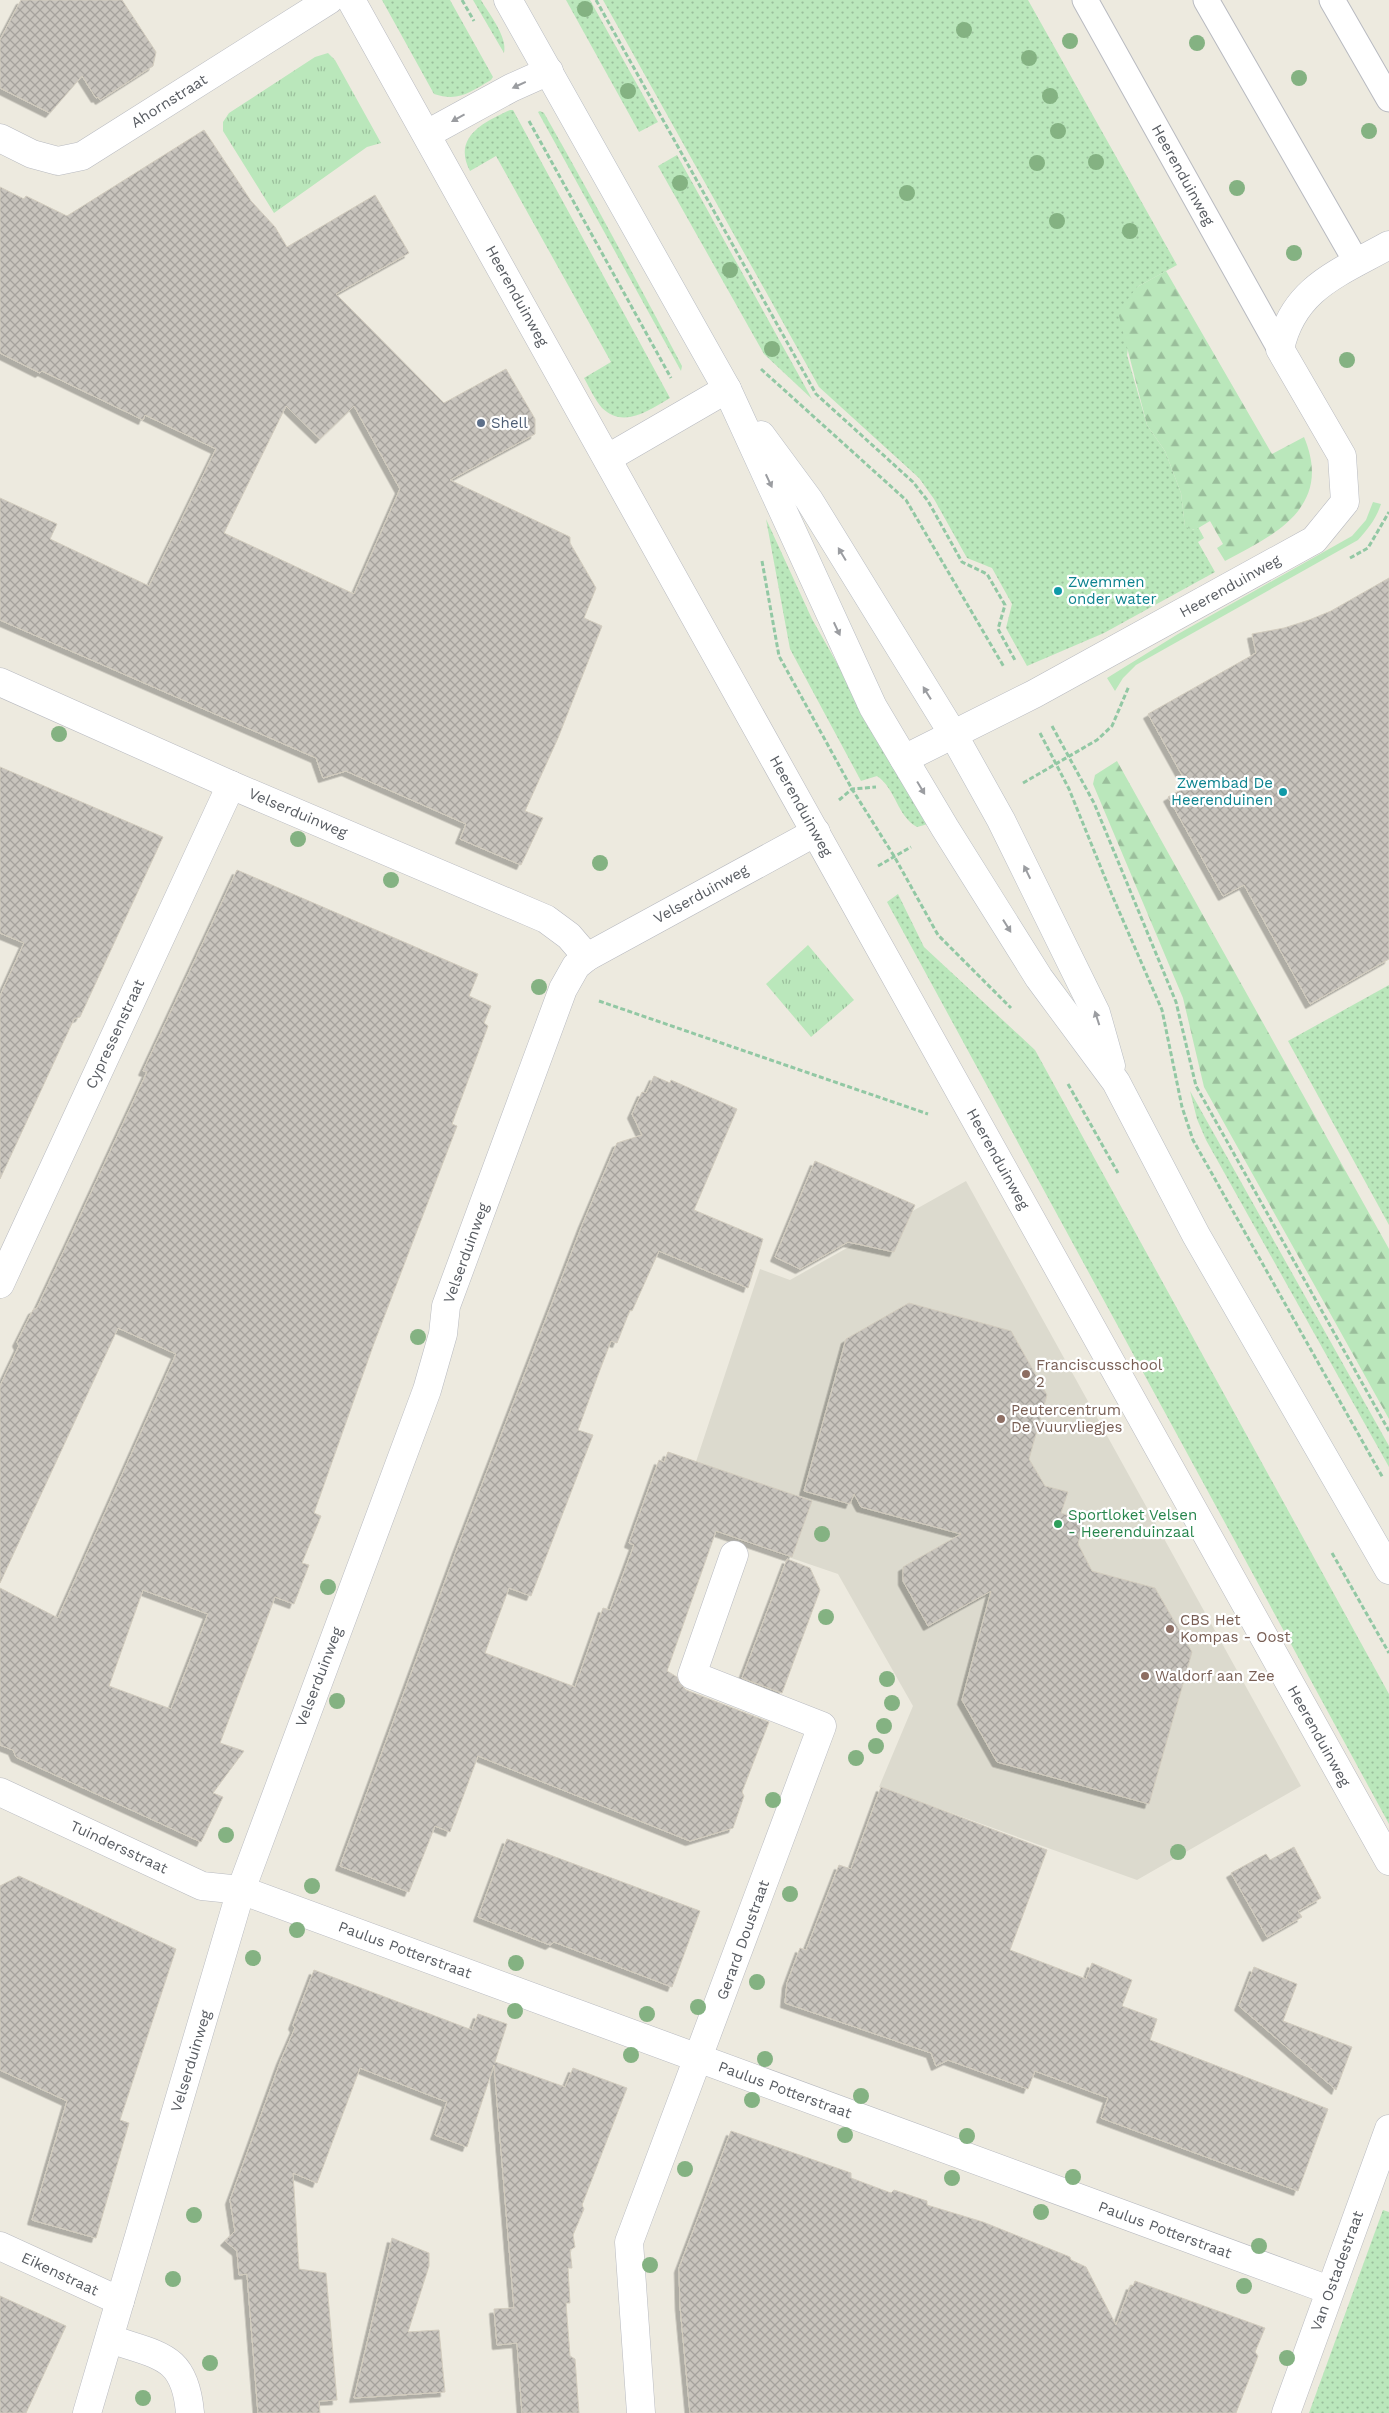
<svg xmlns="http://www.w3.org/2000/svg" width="1389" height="2413" font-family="'Work Sans',sans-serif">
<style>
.education{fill:#dcdace}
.grass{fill:url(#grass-dots)}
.forest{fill:url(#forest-firs)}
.park{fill:url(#park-tufts)}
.garden{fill:#bae7bb}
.building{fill:url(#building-cross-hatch);stroke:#d2ccbe;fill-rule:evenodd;filter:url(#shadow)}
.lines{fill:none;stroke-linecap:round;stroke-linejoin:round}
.service-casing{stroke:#b8bac0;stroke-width:27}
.minor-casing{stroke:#b8bac0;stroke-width:29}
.secondary-casing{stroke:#b8bcc3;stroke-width:29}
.path{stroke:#92c8a4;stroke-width:3;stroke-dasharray:5 2.5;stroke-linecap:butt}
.service{stroke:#fff;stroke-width:25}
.minor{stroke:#fff;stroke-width:28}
.secondary{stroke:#fff;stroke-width:28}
.tree{fill:#84b282}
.oneway{fill:#9b9da1}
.service-dot{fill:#5c6f8a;stroke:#fff;stroke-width:2}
.culture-dot{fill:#0f9aa8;stroke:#fff;stroke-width:2}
.education-dot{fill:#8d6e63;stroke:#fff;stroke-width:2}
.leisure-dot{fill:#2e9e5b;stroke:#fff;stroke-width:2}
.labels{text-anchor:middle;stroke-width:4.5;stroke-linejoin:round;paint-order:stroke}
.street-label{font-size:15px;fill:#585c62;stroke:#fff}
.service-label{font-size:15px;fill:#4e5e75;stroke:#fff;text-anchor:start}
.culture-label{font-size:15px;fill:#0d838f;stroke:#fff;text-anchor:start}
.education-label{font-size:15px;fill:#785e54;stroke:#fff;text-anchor:start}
.leisure-label{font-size:15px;fill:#27864d;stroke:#fff;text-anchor:start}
</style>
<defs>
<pattern id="grass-dots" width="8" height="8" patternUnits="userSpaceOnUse" patternTransform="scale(1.25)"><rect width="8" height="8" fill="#bae7bb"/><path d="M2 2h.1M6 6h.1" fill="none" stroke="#9abe9b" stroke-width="1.8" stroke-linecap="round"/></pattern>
<pattern id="forest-firs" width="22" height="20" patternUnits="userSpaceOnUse" patternTransform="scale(1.25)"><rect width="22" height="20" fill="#bae7bb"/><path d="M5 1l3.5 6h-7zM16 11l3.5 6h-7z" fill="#9abe9b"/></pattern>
<pattern id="park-tufts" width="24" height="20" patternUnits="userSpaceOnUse" patternTransform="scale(1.25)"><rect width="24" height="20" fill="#bae7bb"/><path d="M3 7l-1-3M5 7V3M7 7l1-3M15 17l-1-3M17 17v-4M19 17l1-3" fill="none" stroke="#9abe9b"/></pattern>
<pattern id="building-cross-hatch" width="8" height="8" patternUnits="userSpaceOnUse" patternTransform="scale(1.25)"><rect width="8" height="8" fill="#c8c4bd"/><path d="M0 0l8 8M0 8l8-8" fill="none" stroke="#a5a29d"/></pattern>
<filter id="shadow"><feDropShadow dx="-4.5" dy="4.5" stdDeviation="0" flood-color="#0004"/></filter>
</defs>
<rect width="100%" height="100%" fill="#edeadf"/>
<path class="education" d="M 966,1181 L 1301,1786 L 1137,1880 L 879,1787 L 913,1706 L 838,1574 L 677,1519 L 760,1269 L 790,1280 Z"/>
<g class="grass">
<path d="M 382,0 L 450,0 L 493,77 L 491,80 C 470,92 459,102 434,94 Z"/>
<path d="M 473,0 L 481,0 C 489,14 508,37 504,53 Z"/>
<path d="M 566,0 L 590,0 L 658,122 L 639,132 Z"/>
<path d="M 603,0 L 1028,0 L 1177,265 L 1137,287 L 1127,355 L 1147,425 L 1165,451 L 1181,493 L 1185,526 L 1194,530 L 1198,527 L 1204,538 L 1198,542 L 1215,572 L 1104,633 L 1027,666 L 1006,628 L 1012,604 L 992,568 L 967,558 L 934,499 L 919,478 L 819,387 Z"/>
<path d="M 510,110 L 513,110 L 670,398 C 649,410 624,429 602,408 C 595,400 589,387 584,378 L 611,362 L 496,156 L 470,171 C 452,137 484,122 510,110 Z"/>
<path d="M 540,111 L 544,113 C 592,197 637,281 682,366 L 681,371 L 538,112 Z"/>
<path d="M 677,155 L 812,399 L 764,354 L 658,166 Z"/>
<path d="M 766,519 L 812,619 L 928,824 L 917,827 C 897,816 896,789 877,776 L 861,781 L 790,649 Z"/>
<path d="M 898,894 L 924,947 L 1035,1050 L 1389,1694 L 1389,1824 L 887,902 Z"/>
<path d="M 1389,985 L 1389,1225 L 1288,1041 Z"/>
<path d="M 1190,1091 L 1389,1446 L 1389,1467 L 1206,1140 L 1197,1119 Z"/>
<path d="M 1383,2210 L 1389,2212 L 1389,2413 L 1309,2413 Z"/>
</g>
<g class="forest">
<path d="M 1166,271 L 1272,454 L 1304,437 C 1333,506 1277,534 1225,561 L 1217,548 L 1223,544 L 1210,521 L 1195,530 L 1185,527 L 1181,493 L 1165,451 L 1147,425 L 1118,312 L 1137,287 Z"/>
<path d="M 1117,761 L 1389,1249 L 1389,1419 L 1204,1087 L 1183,998 L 1093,784 L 1095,775 Z"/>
</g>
<g class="park">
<path d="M 328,53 L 335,60 L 381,143 L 367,147 L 274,213 L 223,131 L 223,122 L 229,113 L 315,57 Z"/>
<path d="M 808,945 L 854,1000 L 811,1037 L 766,984 Z"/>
</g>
<path class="garden" d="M 1373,502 L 1381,504 C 1376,519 1368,529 1358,540 L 1136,665 L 1123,678 L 1115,691 L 1107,678 L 1178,634 L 1352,536 L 1366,520 Z"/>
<g class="building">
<path d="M 21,0 L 122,0 L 156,52 L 153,66 L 100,100 L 98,97 L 96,98 L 82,76 L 50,113 L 0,88 L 0,40 Z"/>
<path d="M 204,130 L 251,201 L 275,227 L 287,247 L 375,195 L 409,253 L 336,294 L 444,403 L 506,369 L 535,419 L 535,434 L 450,480 L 570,537 L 570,543 L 596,588 L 584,618 L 602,626 L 558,738 L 525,811 L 543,818 L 521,865 L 460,839 L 466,824 L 346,771 L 323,778 L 316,758 L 0,620 L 0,498 L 57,524 L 50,539 L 149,586 L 216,449 L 145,415 L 143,420 L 42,371 L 40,373 L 0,353 L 0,187 L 24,199 L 26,196 L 67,216 ZM 286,406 L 320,439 L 354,406 L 400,489 L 354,594 L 224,533 Z"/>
<path d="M 1389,578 L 1389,959 L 1310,1004 L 1244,885 L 1223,896 L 1168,797 L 1188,786 L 1148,714 L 1256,653 L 1252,634 L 1284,628 L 1309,620 L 1331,611 Z"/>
<path d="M 0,767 L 163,837 L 80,1017 L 74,1019 L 0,1179 L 0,996 L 24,943 L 0,933 Z"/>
<path d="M 237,870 L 478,974 L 469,996 L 491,1006 L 484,1023 L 488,1026 L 452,1124 L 457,1126 L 373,1346 L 314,1513 L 321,1516 L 302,1563 L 309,1565 L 294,1604 L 275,1597 L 220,1743 L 244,1751 L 213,1793 L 223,1797 L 201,1842 L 16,1757 L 13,1750 L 0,1745 L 0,1588 L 58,1618 L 176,1354 L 118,1328 L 0,1583 L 0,1386 L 19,1346 L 17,1342 L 33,1310 L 37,1308 L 69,1240 L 147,1072 L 143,1071 ZM 143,1590 L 208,1614 L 171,1709 L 109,1686 Z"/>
<path d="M 654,1076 L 670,1083 L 671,1080 L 737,1109 L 694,1210 L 763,1239 L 748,1288 L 659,1251 L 632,1311 L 630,1310 L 617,1343 L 611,1341 L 598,1375 L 578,1430 L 593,1435 L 531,1596 L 509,1588 L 485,1653 L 575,1687 L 603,1608 L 610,1610 L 634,1545 L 629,1543 L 659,1460 L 664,1462 L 668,1452 L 812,1501 L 792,1557 L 716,1531 L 667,1671 L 677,1677 L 680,1684 L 686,1690 L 769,1722 L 742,1792 L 744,1796 L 733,1828 L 690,1841 L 478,1756 L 450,1832 L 435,1826 L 409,1892 L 340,1866 L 457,1549 L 583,1223 L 617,1143 L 642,1135 L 632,1114 L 642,1092 L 646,1093 Z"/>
<path d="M 815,1161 L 915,1205 L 894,1252 L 848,1242 L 800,1269 L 775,1257 Z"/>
<path d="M 909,1303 L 1011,1331 L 1047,1395 L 1029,1459 L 1045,1486 L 1068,1492 L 1061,1513 L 1084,1521 L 1078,1544 L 1092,1571 L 1155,1588 L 1192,1652 L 1149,1804 L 997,1762 L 962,1700 L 991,1591 L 928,1626 L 903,1581 L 903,1567 L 961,1534 L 861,1507 L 854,1494 L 850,1504 L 804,1491 L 846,1339 Z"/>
<path d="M 787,1559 L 810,1568 L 820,1590 L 782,1693 L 742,1678 Z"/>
<path d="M 881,1787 L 1047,1850 L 1010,1950 L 1086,1979 L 1092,1963 L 1132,1980 L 1122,2006 L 1157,2019 L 1150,2040 L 1328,2109 L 1298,2191 L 1101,2118 L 1108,2098 L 1035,2071 L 1028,2089 L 948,2060 L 936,2066 L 931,2053 L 785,2003 L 787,1983 L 800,1948 L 806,1950 L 839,1865 L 851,1869 Z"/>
<path d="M 507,1839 L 700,1911 L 672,1987 L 554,1942 L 550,1945 L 478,1917 Z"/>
<path d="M 1294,1847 L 1321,1898 L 1298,1911 L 1302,1917 L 1267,1937 L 1231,1873 L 1266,1854 L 1270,1860 Z"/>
<path d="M 19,1876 L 176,1949 L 120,2120 L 129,2123 L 96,2238 L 32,2220 L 67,2101 L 0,2070 L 0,1886 Z"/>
<path d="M 1254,1967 L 1297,1984 L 1283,2021 L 1352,2047 L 1336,2090 L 1239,2006 Z"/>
<path d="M 314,1970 L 472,2030 L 478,2014 L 507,2024 L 495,2062 L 565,2087 L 573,2068 L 627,2088 L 582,2205 L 584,2209 L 573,2235 L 575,2247 L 570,2250 L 572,2268 L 568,2268 L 570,2303 L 566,2303 L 570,2356 L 575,2359 L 579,2413 L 522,2413 L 517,2343 L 497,2345 L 494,2309 L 514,2308 L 494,2065 L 467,2147 L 435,2135 L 447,2102 L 360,2068 L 317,2183 L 293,2173 L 299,2269 L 326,2273 L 337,2400 L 319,2401 L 320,2413 L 258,2413 L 247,2274 L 239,2275 L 237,2251 L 225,2241 L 235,2231 L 230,2200 L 281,2060 L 295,2028 L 293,2025 Z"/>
<path d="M 731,2131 L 851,2173 L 851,2178 L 891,2193 L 894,2190 L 927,2201 L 927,2205 L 983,2222 L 1070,2257 L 1071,2260 L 1086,2267 L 1116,2325 L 1131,2285 L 1133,2286 L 1135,2281 L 1265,2328 L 1255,2352 L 1258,2356 L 1236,2413 L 690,2413 L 680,2306 L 679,2268 Z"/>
<path d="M 392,2238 L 429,2253 L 429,2266 L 408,2332 L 439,2330 L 445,2392 L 354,2398 Z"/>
<path d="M 0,2296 L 66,2326 L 26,2413 L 0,2413 Z"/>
</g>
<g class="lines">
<defs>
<g id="service">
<path d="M 1085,0 L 1280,349"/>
<path d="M 1206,0 L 1357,263"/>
<path d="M 1332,0 L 1389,99"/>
</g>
<g id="minor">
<path d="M 351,0 L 1389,1861"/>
<path d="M 427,134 L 511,88 L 549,71"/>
<path d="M 0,138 L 32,154 L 58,161 L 82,156 L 329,0"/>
<path d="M 608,458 L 727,389"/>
<path d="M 0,682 L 231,785 L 546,919 L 569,936 L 587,957"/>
<path d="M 904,759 L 1034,694 L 1314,540 L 1345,502 L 1342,456 L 1280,349 C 1293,288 1339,273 1389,245"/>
<path d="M 0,1284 L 231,785"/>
<path d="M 0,1792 L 202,1886 L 241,1890 L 1329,2290"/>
<path d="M 0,2246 L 120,2301"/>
<path d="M 110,2339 C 159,2356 185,2354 190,2413"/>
<path d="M 87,2413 L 241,1890 L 427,1390 L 443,1334 L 446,1306 L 563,989 L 576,966 L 587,957 L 816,832"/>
<path d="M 641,2413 L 629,2242 L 822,1726 L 692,1675 L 734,1555"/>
<path d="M 1286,2413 L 1389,2129"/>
</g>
<g id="secondary">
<path d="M 508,0 L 727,389 L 873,707 L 945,828 L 1039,978 L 1116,1082 L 1196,1235 L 1389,1570"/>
<path d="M 761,435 L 809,500 L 953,734 L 1001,820 L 1096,1013 L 1111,1066"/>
</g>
</defs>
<use href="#service" class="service-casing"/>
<use href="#minor" class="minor-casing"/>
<use href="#secondary" class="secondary-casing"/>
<g class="path">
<path d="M 462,0 L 474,21"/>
<path d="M 596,0 L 816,394 L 913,482 L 928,501 L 962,562 L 987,574 L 1005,605 L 998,629 L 1016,662"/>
<path d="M 529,121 L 671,378"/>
<path d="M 761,369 L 906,500 L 1004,667"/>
<path d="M 1350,558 L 1368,548 L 1389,512"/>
<path d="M 762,561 L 779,656 L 852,789 L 894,856 L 938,935 L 1011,1008"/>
<path d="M 1052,726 L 1094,803 L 1176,1002 L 1196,1086 L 1389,1431"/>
<path d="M 1040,733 L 1069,789 L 1112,895 L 1162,1010 L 1182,1107 L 1193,1140 L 1383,1478"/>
<path d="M 1023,783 L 1097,740 L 1112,726 L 1129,686"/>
<path d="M 839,800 L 852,789 L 876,787"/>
<path d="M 878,866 L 911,847"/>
<path d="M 599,1001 L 928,1114"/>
<path d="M 1068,1084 L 1118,1173"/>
<path d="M 1332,1553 L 1389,1653"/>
</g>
<use href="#service" class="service"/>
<use href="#minor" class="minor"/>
<use href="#secondary" class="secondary"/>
</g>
<g class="tree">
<circle cx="585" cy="9" r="8"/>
<circle cx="964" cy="30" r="8"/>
<circle cx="1070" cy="41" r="8"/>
<circle cx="1197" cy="43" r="8"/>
<circle cx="1029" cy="58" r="8"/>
<circle cx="1299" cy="78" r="8"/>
<circle cx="628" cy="91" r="8"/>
<circle cx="1050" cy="96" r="8"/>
<circle cx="1058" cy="131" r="8"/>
<circle cx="1369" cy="131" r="8"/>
<circle cx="1096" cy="162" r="8"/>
<circle cx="1037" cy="163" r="8"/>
<circle cx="680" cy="183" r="8"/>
<circle cx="1237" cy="188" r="8"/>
<circle cx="907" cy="193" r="8"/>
<circle cx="1057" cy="221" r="8"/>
<circle cx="1130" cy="231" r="8"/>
<circle cx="1294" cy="253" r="8"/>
<circle cx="730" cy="270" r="8"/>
<circle cx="772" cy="349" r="8"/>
<circle cx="1347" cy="360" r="8"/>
<circle cx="59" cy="734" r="8"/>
<circle cx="298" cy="839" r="8"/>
<circle cx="600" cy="863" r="8"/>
<circle cx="391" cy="880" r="8"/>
<circle cx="539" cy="987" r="8"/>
<circle cx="418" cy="1337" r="8"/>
<circle cx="822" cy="1534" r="8"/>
<circle cx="328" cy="1587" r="8"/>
<circle cx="826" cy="1617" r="8"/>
<circle cx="887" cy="1679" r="8"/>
<circle cx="337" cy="1701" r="8"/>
<circle cx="892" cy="1703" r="8"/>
<circle cx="884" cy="1726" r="8"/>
<circle cx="876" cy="1746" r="8"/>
<circle cx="856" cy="1758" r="8"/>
<circle cx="773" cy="1800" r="8"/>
<circle cx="226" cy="1835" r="8"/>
<circle cx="1178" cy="1852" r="8"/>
<circle cx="312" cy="1886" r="8"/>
<circle cx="790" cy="1894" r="8"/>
<circle cx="297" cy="1930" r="8"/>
<circle cx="253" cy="1958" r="8"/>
<circle cx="516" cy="1963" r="8"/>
<circle cx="757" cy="1982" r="8"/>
<circle cx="698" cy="2007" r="8"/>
<circle cx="515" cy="2011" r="8"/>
<circle cx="647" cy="2014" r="8"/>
<circle cx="631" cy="2055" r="8"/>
<circle cx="765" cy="2059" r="8"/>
<circle cx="861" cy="2096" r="8"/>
<circle cx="752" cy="2100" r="8"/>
<circle cx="845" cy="2135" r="8"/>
<circle cx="967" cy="2136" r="8"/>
<circle cx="685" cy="2169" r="8"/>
<circle cx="1073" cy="2177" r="8"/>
<circle cx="952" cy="2178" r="8"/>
<circle cx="1041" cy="2212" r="8"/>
<circle cx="194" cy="2215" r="8"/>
<circle cx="1259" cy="2246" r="8"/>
<circle cx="650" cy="2265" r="8"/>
<circle cx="173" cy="2279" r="8"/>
<circle cx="1244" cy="2286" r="8"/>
<circle cx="1287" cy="2358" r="8"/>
<circle cx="210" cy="2363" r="8"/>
<circle cx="143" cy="2398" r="8"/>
</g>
<defs><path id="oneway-solid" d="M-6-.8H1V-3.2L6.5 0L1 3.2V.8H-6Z" transform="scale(1.25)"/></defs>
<g class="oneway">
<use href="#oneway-solid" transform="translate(519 85) rotate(155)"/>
<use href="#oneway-solid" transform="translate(458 118) rotate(151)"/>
<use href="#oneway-solid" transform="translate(769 481) rotate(65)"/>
<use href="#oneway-solid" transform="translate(842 554) rotate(-121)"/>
<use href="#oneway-solid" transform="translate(837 629) rotate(65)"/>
<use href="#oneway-solid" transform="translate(927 693) rotate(-122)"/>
<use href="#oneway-solid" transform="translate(921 788) rotate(59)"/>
<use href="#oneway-solid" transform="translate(1027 872) rotate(-116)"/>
<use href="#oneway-solid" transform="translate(1007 926) rotate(58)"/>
<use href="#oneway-solid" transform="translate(1097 1018) rotate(-108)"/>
</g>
<circle class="service-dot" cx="481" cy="423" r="5"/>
<g class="culture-dot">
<circle cx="1058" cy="591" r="5"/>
<circle cx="1283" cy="792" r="5"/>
</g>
<g class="education-dot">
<circle cx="1026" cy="1374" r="5"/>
<circle cx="1001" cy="1419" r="5"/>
<circle cx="1170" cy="1629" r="5"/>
<circle cx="1145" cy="1676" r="5"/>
</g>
<circle class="leisure-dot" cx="1058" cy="1524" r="5"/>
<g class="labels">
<g class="street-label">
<text transform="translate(169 101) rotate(-32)" y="5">Ahornstraat</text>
<text transform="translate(1183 175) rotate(61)" y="5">Heerenduinweg</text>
<text transform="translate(517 296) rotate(61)" y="5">Heerenduinweg</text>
<text transform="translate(1230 586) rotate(-29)" y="5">Heerenduinweg</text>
<text transform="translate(801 806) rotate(61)" y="5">Heerenduinweg</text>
<text transform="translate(298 813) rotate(23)" y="5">Velserduinweg</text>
<text transform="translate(701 894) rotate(-29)" y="5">Velserduinweg</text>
<text transform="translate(115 1034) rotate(-65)" y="5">Cypressenstraat</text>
<text transform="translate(998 1159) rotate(61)" y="5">Heerenduinweg</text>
<text transform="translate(466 1253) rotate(-70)" y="5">Velserduinweg</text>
<text transform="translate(319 1677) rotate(-69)" y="5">Velserduinweg</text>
<text transform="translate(1319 1736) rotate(61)" y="5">Heerenduinweg</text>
<text transform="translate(119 1847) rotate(25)" y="5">Tuindersstraat</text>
<text transform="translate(743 1940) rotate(-70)" y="5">Gerard Doustraat</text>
<text transform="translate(405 1950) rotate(20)" y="5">Paulus Potterstraat</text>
<text transform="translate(191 2061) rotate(-73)" y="5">Velserduinweg</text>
<text transform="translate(785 2090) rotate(20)" y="5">Paulus Potterstraat</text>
<text transform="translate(1165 2230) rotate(20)" y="5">Paulus Potterstraat</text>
<text transform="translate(1337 2271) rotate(-70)" y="5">Van Ostadestraat</text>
<text transform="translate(60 2274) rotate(25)" y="5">Eikenstraat</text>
</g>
<g class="service-label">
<text x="491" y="428">Shell</text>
</g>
<g class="culture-label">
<text x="1068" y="587">Zwemmen<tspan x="1068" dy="17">onder water</tspan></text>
<text x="1273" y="788" text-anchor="end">Zwembad De<tspan x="1273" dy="17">Heerenduinen</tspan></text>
</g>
<g class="education-label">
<text x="1036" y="1370">Franciscusschool<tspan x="1036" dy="17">2</tspan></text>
<text x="1011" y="1415">Peutercentrum<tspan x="1011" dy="17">De Vuurvliegjes</tspan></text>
<text x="1180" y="1625">CBS Het<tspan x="1180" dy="17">Kompas - Oost</tspan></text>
<text x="1155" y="1681">Waldorf aan Zee</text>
</g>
<g class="leisure-label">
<text x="1068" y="1520">Sportloket Velsen<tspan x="1068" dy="17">- Heerenduinzaal</tspan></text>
</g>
</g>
</svg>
